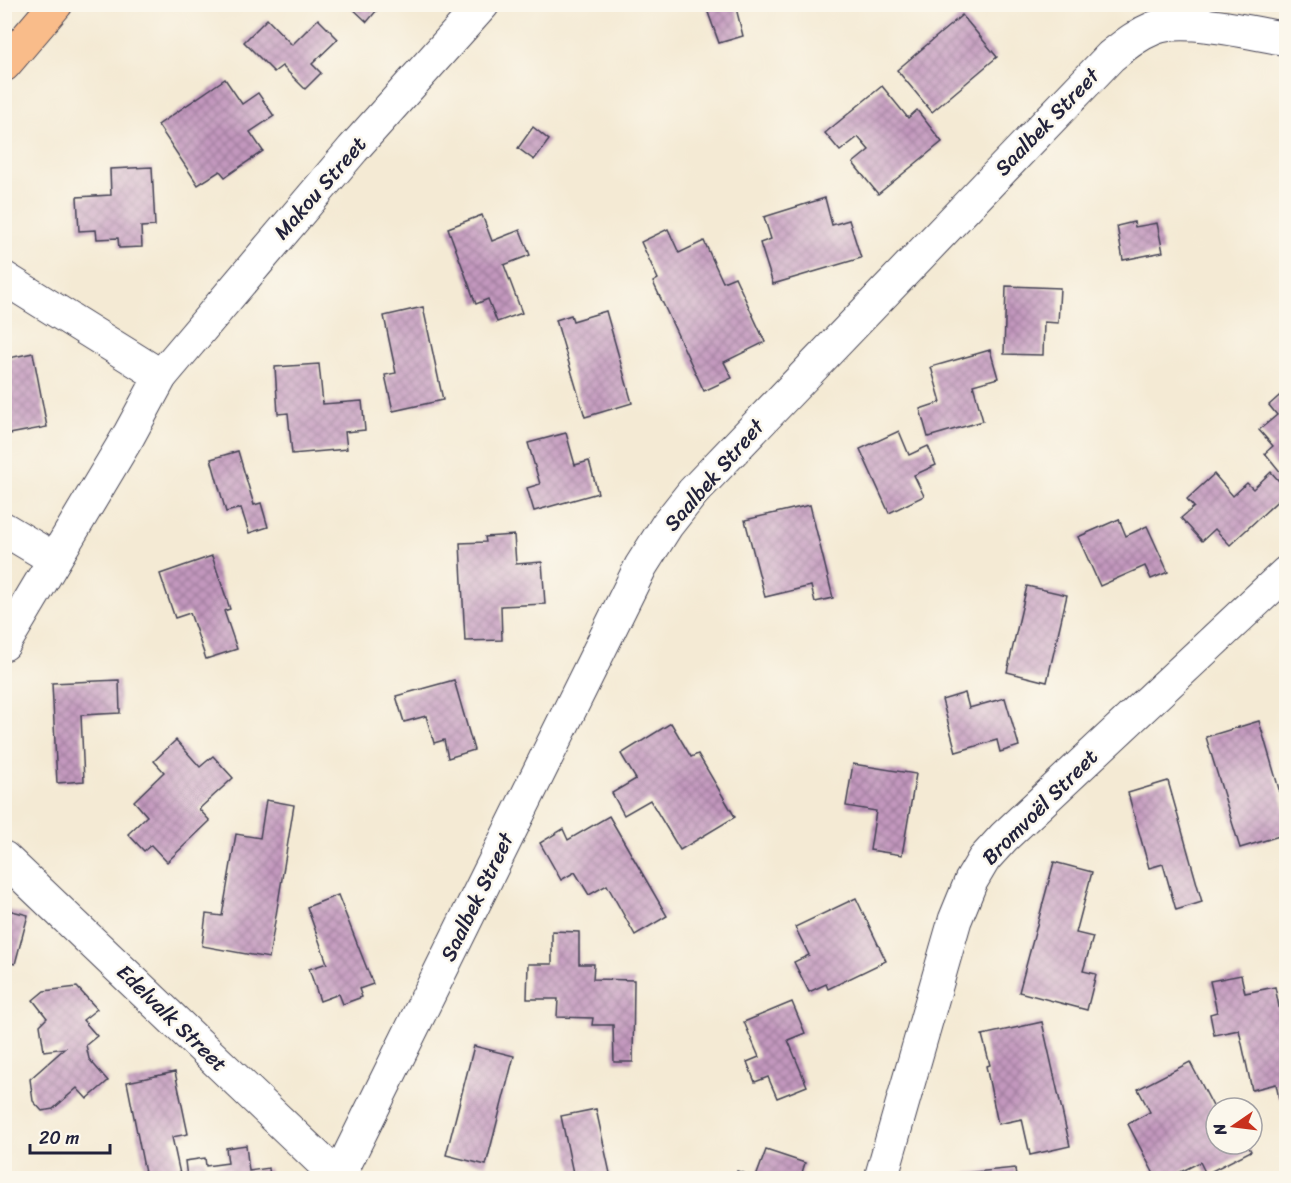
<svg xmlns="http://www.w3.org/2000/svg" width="1291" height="1183" font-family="Sriracha,sans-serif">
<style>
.building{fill:url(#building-cross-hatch)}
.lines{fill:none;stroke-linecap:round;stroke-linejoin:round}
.minor-casing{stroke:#424052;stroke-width:35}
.highway-casing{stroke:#424052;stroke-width:35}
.minor{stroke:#fff;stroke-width:33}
.highway{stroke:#f9bc8a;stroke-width:33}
.labels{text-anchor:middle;stroke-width:5;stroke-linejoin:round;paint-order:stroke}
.street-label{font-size:21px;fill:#22223b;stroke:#fbf7ec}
</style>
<defs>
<pattern id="building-cross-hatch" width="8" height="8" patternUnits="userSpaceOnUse" patternTransform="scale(1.5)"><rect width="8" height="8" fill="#c398be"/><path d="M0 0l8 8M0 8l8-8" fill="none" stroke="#9e7c9c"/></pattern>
</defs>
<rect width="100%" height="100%" fill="#fbf7ec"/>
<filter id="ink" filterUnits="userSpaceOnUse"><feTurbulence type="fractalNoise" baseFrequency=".0167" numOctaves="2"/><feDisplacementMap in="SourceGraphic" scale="12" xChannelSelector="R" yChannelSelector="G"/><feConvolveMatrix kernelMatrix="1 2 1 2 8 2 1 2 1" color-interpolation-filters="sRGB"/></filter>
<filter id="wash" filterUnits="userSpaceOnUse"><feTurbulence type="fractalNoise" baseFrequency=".008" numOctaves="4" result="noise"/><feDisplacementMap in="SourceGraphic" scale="24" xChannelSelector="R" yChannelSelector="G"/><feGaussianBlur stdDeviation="1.35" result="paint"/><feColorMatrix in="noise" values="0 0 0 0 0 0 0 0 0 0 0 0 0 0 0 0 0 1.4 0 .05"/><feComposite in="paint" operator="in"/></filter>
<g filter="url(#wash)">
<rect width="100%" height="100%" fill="#f4ead4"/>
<g id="blocks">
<g class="building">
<path d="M 348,4 L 382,4 L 367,22 Z"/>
<path d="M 705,4 L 735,4 L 743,36 L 719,43 Z"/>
<path d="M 962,15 L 997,57 L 932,112 L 897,70 Z"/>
<path d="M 267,19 L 292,45 L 318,19 L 338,39 L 312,64 L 321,73 L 305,89 L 282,66 L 274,72 L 244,42 Z"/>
<path d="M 225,79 L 242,104 L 258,93 L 274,116 L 250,132 L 263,151 L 225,177 L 220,171 L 198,185 L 158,125 Z"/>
<path d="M 882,86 L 908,118 L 917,110 L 942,142 L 878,194 L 853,163 L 869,150 L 858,137 L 840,151 L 825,133 Z"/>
<path d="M 533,127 L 549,140 L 534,160 L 518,148 Z"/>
<path d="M 152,167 L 155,226 L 141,227 L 142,247 L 119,248 L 118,238 L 97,239 L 96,230 L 79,231 L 77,197 L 111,195 L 110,169 Z"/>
<path d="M 825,198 L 832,225 L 849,220 L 861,258 L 773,284 L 760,243 L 771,239 L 764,217 Z"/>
<path d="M 482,215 L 492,241 L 520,230 L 530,255 L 504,265 L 522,313 L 497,322 L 488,299 L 476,304 L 448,228 Z"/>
<path d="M 1134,222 L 1135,227 L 1157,223 L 1163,252 L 1123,260 L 1117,226 Z"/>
<path d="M 668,229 L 679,253 L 704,241 L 723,282 L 735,277 L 765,342 L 724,362 L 732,378 L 704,391 L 653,282 L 658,279 L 641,242 Z"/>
<path d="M 1006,286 L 1060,288 L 1058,323 L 1044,322 L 1043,355 L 1004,354 Z"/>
<path d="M 423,307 L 443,400 L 393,411 L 385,375 L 396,373 L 384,316 Z"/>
<path d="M 606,311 L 632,403 L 585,417 L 556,320 L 571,315 L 573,321 Z"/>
<path d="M 990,350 L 998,378 L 973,385 L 983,421 L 928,437 L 920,409 L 941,402 L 931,367 Z"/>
<path d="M 33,353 L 47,427 L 4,435 L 4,359 Z"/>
<path d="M 319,364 L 323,404 L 362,401 L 365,430 L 345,432 L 347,449 L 292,454 L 288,413 L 278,414 L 275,367 Z"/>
<path d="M 1286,390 L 1286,479 L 1265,453 L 1273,446 L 1259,430 L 1277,415 L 1269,405 Z"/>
<path d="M 899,431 L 909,455 L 928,446 L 936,465 L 914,475 L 924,496 L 889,513 L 860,449 Z"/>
<path d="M 566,433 L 575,465 L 589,461 L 598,493 L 534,511 L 527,488 L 540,484 L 528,443 Z"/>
<path d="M 238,451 L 254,505 L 261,503 L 268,527 L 249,533 L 241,508 L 226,512 L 211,459 Z"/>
<path d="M 1271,472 L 1286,489 L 1286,493 L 1230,545 L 1215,529 L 1202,541 L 1181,518 L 1194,507 L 1187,499 L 1214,474 L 1233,496 L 1247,483 L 1253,489 Z"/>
<path d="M 810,505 L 833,598 L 815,602 L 811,586 L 765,597 L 745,520 Z"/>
<path d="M 1119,519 L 1126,536 L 1147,526 L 1168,572 L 1151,579 L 1145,566 L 1100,586 L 1078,537 Z"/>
<path d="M 514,535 L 516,564 L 542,562 L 545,604 L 501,606 L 502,640 L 465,641 L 460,543 L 486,542 L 485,537 Z"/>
<path d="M 212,556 L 230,609 L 224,611 L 237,649 L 206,659 L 190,613 L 175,618 L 160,574 Z"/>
<path d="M 1027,586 L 1067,595 L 1047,682 L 1007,672 Z"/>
<path d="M 119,680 L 120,713 L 81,715 L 84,781 L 57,783 L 52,683 Z"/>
<path d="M 454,680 L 474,750 L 448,758 L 444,740 L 434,743 L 426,716 L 404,722 L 396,696 Z"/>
<path d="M 965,693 L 969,708 L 1005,698 L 1019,746 L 1000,752 L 997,740 L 956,752 L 942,700 Z"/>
<path d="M 1259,721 L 1286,813 L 1286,834 L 1240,848 L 1206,737 Z"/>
<path d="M 671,723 L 691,757 L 698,754 L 735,817 L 680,850 L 650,800 L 624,815 L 612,793 L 636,779 L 621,754 Z"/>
<path d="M 176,740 L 200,767 L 213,756 L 233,778 L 199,809 L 210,821 L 167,862 L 151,845 L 144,851 L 128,834 L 147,816 L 134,801 L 164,772 L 154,761 Z"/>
<path d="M 853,764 L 916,774 L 902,855 L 870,850 L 876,811 L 846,806 Z"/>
<path d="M 1168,781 L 1202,902 L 1176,910 L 1163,864 L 1149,868 L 1128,793 Z"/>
<path d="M 266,800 L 294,805 L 269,958 L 202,946 L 206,914 L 222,916 L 236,834 L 260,838 Z"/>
<path d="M 609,816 L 667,916 L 635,935 L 607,885 L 589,895 L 575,872 L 561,880 L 540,843 L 563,829 L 568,840 Z"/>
<path d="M 1054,862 L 1092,872 L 1076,933 L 1093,937 L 1083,971 L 1096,974 L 1087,1010 L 1019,992 Z"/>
<path d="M 338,895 L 373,984 L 359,989 L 362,997 L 343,1004 L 339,994 L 320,1001 L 309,969 L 327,963 L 307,907 Z"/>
<path d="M 856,898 L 886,961 L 828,989 L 826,984 L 809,992 L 794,962 L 809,955 L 795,927 Z"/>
<path d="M 4,909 L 28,915 L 15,964 L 4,961 Z"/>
<path d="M 552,931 L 579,932 L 579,964 L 594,964 L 593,979 L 634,980 L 633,1062 L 614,1062 L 613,1025 L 592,1025 L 593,1018 L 557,1017 L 558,999 L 527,999 L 528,964 L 552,964 Z"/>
<path d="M 1241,975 L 1245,993 L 1275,987 L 1286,1041 L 1286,1098 L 1279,1099 L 1276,1084 L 1252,1090 L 1239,1030 L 1214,1035 L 1210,1014 L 1217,1012 L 1210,981 Z"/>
<path d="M 77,987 L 97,1009 L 83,1020 L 97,1036 L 86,1045 L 89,1059 L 108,1081 L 87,1099 L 77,1088 L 53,1109 L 42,1111 L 33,1101 L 30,1079 L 65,1048 L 44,1051 L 40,1025 L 47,1018 L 33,1000 L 44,991 Z"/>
<path d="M 792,1002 L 805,1033 L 788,1040 L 807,1086 L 777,1098 L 768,1077 L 755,1082 L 747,1062 L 759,1057 L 744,1022 Z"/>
<path d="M 1042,1022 L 1070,1146 L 1030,1155 L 1022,1119 L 998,1124 L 986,1066 L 990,1065 L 982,1035 Z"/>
<path d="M 474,1046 L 514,1056 L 486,1165 L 446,1155 Z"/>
<path d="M 1190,1062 L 1216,1112 L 1216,1144 L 1247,1144 L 1251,1151 L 1206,1174 L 1200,1162 L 1169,1178 L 1156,1178 L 1128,1124 L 1150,1112 L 1138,1089 Z"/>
<path d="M 175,1072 L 188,1134 L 172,1137 L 180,1174 L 146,1178 L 127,1082 Z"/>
<path d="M 596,1109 L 611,1178 L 574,1178 L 561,1116 Z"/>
<path d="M 246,1145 L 249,1171 L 269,1168 L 270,1178 L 187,1178 L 185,1161 L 205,1158 L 206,1166 L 228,1163 L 226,1148 Z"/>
<path d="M 766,1150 L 805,1163 L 801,1176 L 807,1178 L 735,1178 L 737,1171 L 756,1177 Z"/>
<path d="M 1015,1168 L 1016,1178 L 946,1178 L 946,1175 Z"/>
</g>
</g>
</g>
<g filter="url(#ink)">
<use href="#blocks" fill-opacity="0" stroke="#424052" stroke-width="1.5"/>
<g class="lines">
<defs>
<g id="minor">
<path d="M 4,278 L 161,376"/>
<path d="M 4,529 L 54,559"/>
<path d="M 4,644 L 129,435 L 161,376 L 353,149 L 483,4"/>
<path d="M 4,858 L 339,1178"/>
<path d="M 338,1178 L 641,566 L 667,525 L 693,492 L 1111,56 C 1125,45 1137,35 1154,28 C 1184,16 1253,33 1286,39"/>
<path d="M 881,1178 L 955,920 L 971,881 L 984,859 L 1004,837 L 1286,573"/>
</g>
<path id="highway" d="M 4,65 L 56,4"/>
</defs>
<use href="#minor" class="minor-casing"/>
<use href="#highway" class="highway-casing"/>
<use href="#minor" class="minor"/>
<use href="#highway" class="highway"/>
</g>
</g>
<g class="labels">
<g class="street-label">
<text transform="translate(1047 122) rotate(-46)" y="7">Saalbek Street</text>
<text transform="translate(320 188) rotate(-49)" y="7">Makou Street</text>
<text transform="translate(714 475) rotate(-49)" y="7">Saalbek Street</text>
<text transform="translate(1040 807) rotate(-45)" y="7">Bromvoël Street</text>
<text transform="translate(477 897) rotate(-64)" y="7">Saalbek Street</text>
<text transform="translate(172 1018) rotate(44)" y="7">Edelvalk Street</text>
</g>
</g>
<rect width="1291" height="1183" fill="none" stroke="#fbf7ec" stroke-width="24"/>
<g transform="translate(1234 1126) rotate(256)"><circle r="28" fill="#fbf7ec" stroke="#a4a2a5" stroke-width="1.5"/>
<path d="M0-4.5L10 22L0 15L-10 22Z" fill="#c8321e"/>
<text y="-9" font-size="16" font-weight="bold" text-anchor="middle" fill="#22223b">N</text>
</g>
<path d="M30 1144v9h80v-9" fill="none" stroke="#22223b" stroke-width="3"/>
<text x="39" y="1144" font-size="18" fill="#22223b" stroke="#fbf7ec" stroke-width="4.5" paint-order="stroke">20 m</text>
</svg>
